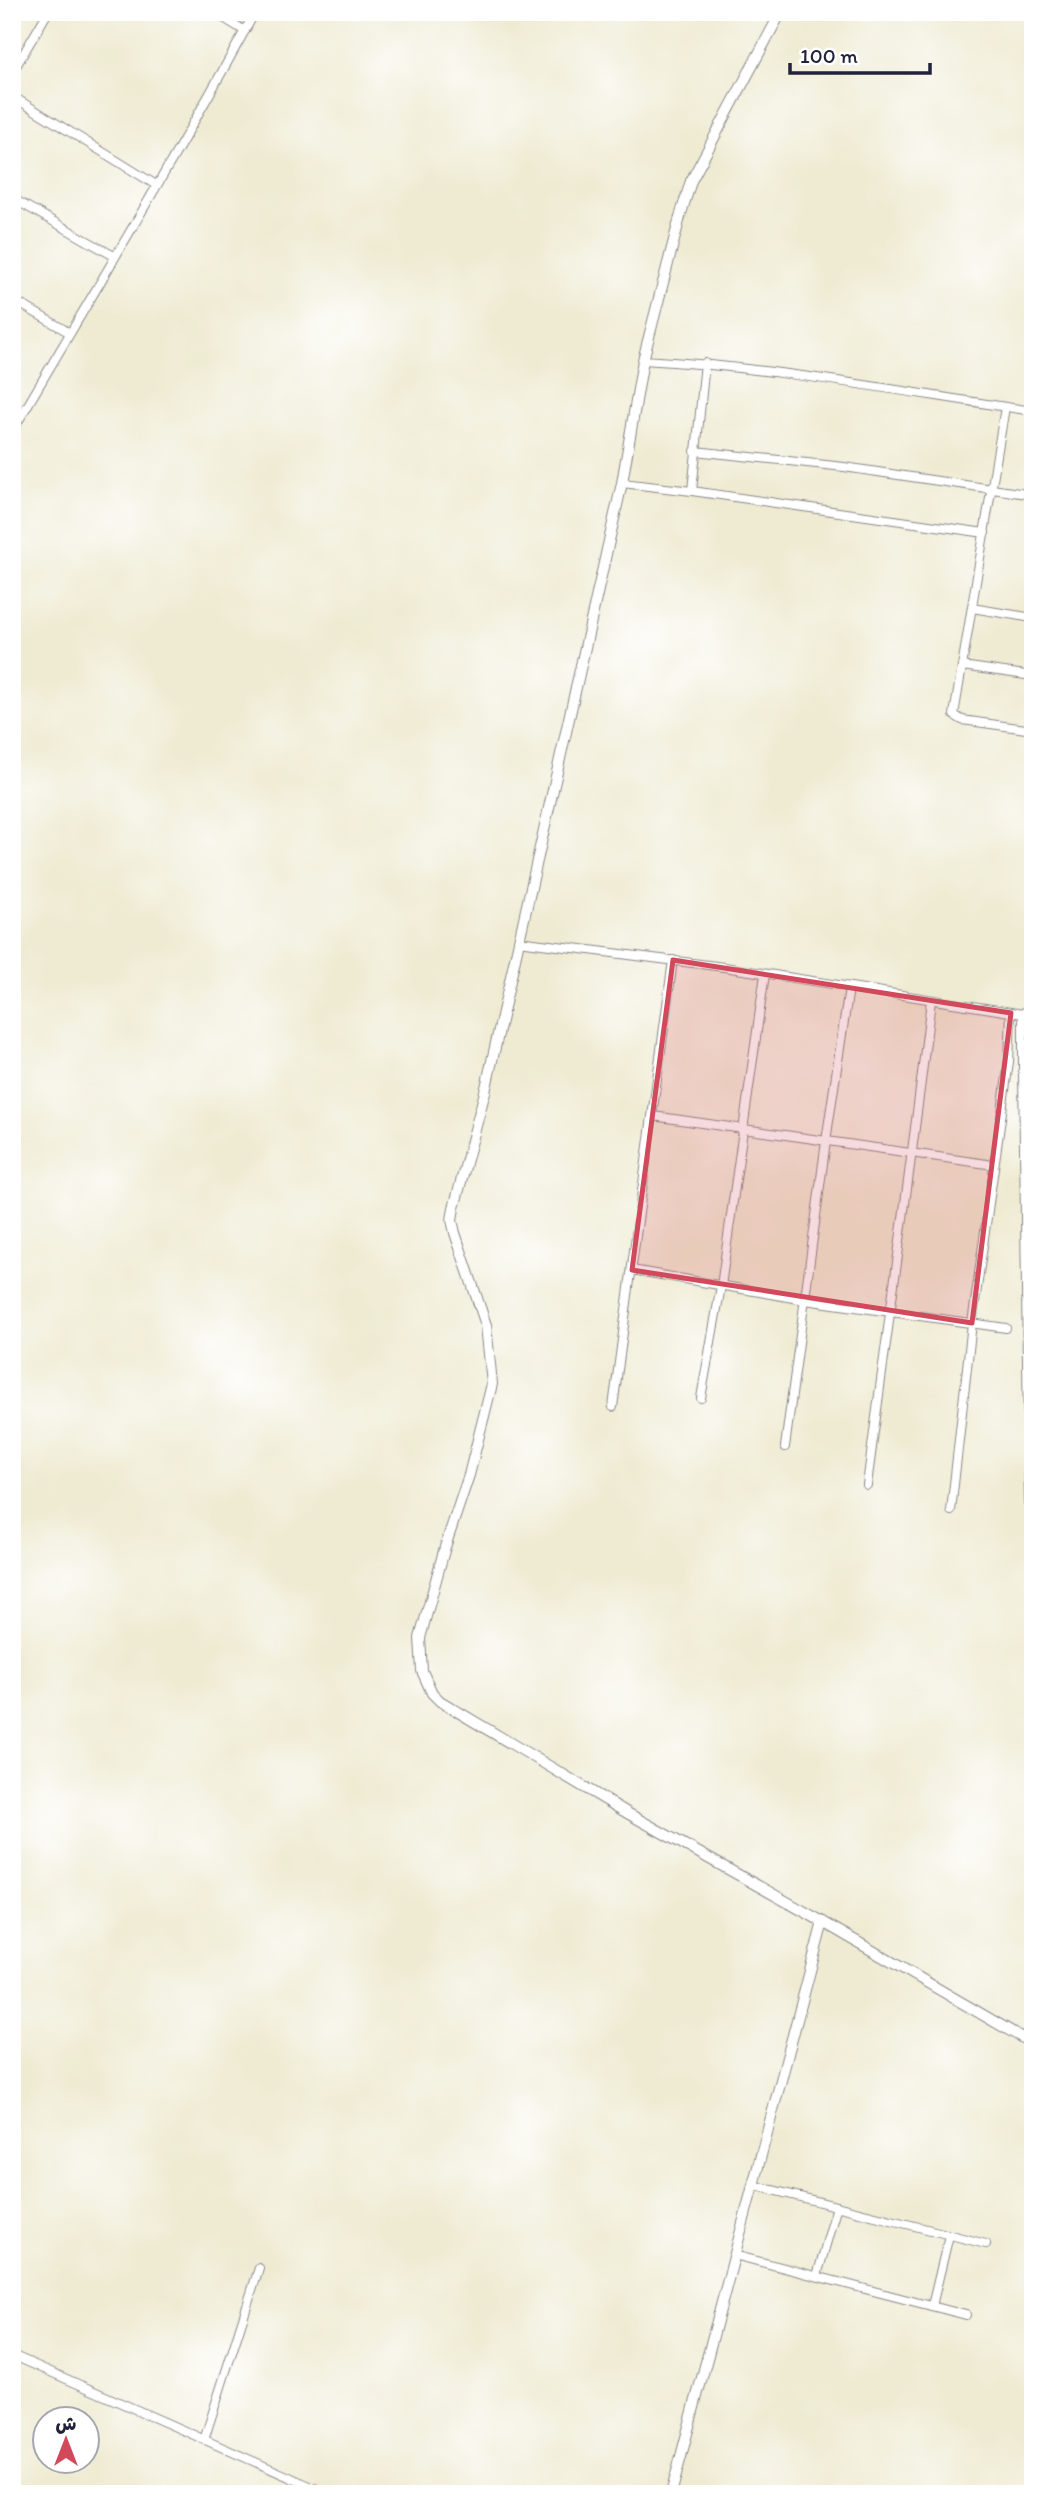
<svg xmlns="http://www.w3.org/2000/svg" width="1045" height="2506" font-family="Itim,'Playpen Sans Arabic',sans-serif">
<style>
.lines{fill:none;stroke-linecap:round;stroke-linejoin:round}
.minor-casing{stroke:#888687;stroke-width:10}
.tertiary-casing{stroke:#888687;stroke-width:12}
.minor{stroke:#fff;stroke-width:8}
.tertiary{stroke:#fff;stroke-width:10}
.marked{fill:#d1495b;fill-opacity:0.2;stroke:#d1495b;stroke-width:5;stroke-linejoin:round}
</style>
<rect width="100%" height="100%" fill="#fff"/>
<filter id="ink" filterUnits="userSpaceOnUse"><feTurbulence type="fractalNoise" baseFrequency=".0143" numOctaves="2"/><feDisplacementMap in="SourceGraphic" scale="14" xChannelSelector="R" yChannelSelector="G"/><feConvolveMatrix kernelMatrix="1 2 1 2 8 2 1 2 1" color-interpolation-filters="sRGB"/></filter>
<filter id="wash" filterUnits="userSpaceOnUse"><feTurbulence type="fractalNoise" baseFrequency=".00686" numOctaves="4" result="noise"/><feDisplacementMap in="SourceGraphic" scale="28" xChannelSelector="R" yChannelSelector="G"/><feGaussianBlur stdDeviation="1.57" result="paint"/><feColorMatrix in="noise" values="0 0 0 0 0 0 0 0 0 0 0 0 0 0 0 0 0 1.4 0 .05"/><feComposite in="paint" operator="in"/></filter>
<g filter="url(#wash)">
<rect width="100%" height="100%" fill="#efebd3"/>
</g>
<g filter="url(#ink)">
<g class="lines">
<defs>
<g id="minor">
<path d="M 214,12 L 245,31"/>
<path d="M 12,73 L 48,12"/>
<path d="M 12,96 L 156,185"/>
<path d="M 12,198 L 114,256"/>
<path d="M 12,299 L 70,333"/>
<path d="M 643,360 C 774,367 903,392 1033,411"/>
<path d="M 1005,407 L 954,715 L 962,720 L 1033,730"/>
<path d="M 12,432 C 94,292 178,154 255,12"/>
<path d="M 695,451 L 844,467 L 1033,495"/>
<path d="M 622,483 L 692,491 L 985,533"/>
<path d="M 692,491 L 705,363"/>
<path d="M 972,608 L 1033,618"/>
<path d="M 962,666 L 1033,676"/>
<path d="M 518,941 L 724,967 L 1023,1014"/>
<path d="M 1023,1026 L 1030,1029 L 1033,1042"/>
<path d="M 653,1116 L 994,1165"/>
<path d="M 632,1270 L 805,1300 L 1006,1328"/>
<path d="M 701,1398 L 721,1286 L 765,974"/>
<path d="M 613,1407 L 673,960"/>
<path d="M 785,1447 L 826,1141 L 849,988"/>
<path d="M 867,1485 C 888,1323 912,1162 931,1000"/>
<path d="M 1029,1504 L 1023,1075 L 1023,1014 L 1028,1008 L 1033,980"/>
<path d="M 951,1511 L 972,1323 L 1009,1062 L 1011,1013"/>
<path d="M 753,2185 L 986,2244"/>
<path d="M 734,2255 L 966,2315"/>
<path d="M 817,2276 L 837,2206"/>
<path d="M 932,2306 L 949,2235"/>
<path d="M 12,2355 L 328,2494"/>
<path d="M 204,2440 L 259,2268"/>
</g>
<g id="tertiary">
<path d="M 781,12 L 691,181 L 680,217 L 643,360 L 622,483 L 485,1092 L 454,1208 L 452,1220 L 455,1233 L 486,1325 L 492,1384 L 469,1475 L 445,1547 L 420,1638 L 422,1671 L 432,1693 L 440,1701 L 629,1814 L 823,1922 L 1033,2044"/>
<path d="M 671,2494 L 823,1922"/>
</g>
</defs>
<use href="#minor" class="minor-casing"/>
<use href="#tertiary" class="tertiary-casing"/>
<use href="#minor" class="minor"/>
<use href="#tertiary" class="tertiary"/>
</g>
</g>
<path class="marked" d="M 673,960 L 1011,1013 L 972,1323 L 632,1270 Z"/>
<rect width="1045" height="2506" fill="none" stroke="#fff" stroke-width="42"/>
<g transform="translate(66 2440)"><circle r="33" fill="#ffffff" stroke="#a7a7b1" stroke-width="2"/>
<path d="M0-5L12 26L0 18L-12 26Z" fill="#d1495b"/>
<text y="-10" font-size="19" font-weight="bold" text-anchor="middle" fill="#22223b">ش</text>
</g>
<path d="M790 63v10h140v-10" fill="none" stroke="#22223b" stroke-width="3.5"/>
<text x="800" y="63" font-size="21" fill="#22223b" stroke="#ffffff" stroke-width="5" paint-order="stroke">100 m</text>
</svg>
